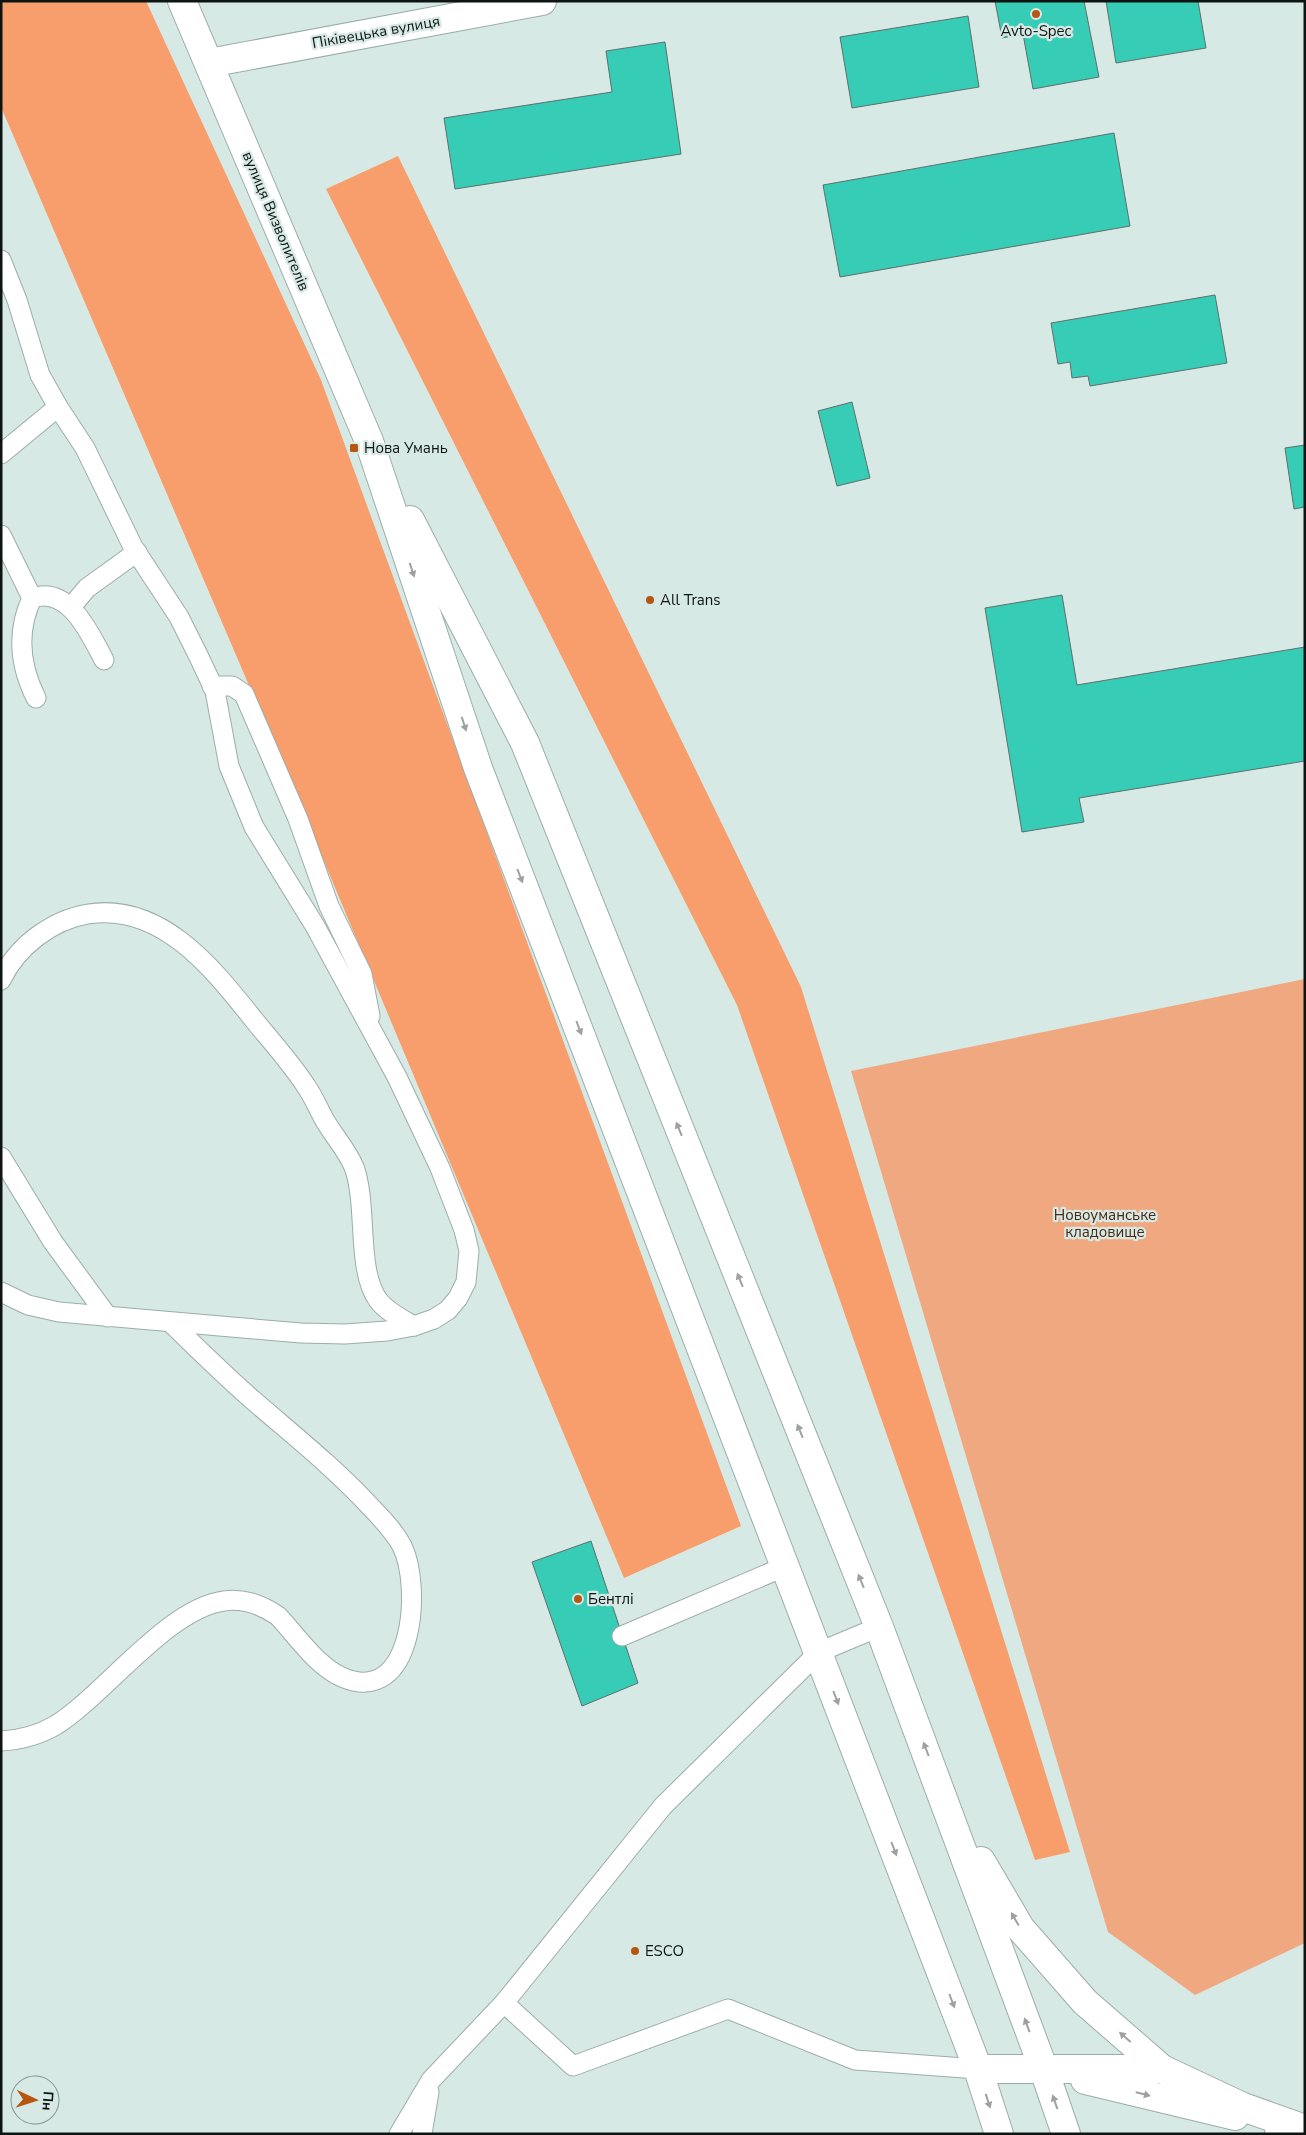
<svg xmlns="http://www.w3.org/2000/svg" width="1306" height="2135" font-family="'Nunito Sans',sans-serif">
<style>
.green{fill:#f0a881}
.forest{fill:#f89e6c}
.building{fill:#37ccb5;stroke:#5f6f6c}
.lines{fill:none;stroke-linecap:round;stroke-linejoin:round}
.lane-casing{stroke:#9cada9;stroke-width:21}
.street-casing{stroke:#9cada9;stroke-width:30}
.secondary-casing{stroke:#9cada9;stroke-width:30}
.highway-casing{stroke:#9cada9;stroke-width:30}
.lane{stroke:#fff;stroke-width:19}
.street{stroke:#fff;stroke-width:28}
.secondary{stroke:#fff;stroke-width:28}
.highway{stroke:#fff;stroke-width:28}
.oneway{fill:#9ea1a0}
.poi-dot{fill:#b65611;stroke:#d7e9e5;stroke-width:2}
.labels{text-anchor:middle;stroke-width:4.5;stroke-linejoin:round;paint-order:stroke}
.poi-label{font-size:15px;fill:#0d1412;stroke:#d7e9e5;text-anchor:start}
.street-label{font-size:15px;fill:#0d1412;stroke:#d7e9e5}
.park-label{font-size:15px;fill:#4a2712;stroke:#d7e9e5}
</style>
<rect width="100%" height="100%" fill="#d7e9e5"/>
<path class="green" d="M 1305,979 L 1305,1943 L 1195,1995 L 1108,1932 L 851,1071 Z"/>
<g class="forest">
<path d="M 1,1 L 146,1 L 321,380 L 741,1526 L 624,1578 L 305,816 L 1,107 Z"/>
<path d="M 398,156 L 801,987 L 1070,1852 L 1035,1860 L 737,1005 L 326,189 Z"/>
</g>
<g class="building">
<path d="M 995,1 L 1084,1 L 1099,77 L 1033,89 L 1023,34 L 1002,38 Z"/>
<path d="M 1106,1 L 1198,1 L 1206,48 L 1116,63 Z"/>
<path d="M 968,16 L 979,87 L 852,108 L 840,37 Z"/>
<path d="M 665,42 L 681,154 L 455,189 L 444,118 L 612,92 L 606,51 Z"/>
<path d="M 1114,133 L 1130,226 L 840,277 L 823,185 Z"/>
<path d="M 1215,295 L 1227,363 L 1090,386 L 1088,376 L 1072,378 L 1070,362 L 1058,364 L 1051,323 Z"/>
<path d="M 852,402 L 870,478 L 837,486 L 818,411 Z"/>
<path d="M 1305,445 L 1305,507 L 1294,509 L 1285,448 Z"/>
<path d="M 1062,595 L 1077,685 L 1305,647 L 1305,761 L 1079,798 L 1084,822 L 1022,832 L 985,608 Z"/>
<path d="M 591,1541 L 638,1683 L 582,1706 L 532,1562 Z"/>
</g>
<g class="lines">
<defs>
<g id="lane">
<path d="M 1,260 L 17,300 L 40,375 L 58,407 L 85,448 L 133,547 L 179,617 L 198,655 L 215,691 L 229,766 L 254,827 L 315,926 L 397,1077 L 440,1168 L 464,1230 L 469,1251 L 466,1282 L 458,1298 L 448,1310 L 434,1319 L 414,1326 L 387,1331 L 345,1334 L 301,1333 L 59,1312 L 28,1305 L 1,1292"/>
<path d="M 1,454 L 58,407"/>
<path d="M 1,535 L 32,598 C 16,632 20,666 36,698"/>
<path d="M 32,598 C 69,585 90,634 104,660"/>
<path d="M 71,607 L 87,588 L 137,552"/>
<path d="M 212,686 L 232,686 L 244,694 L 298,819 L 329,906 L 362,974 L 370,1016"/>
<path d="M 1,980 C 17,946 52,920 88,914 C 162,902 214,970 254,1020 C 272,1042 291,1063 306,1086 C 313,1096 318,1108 324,1119 C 333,1135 347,1150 354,1167 C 368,1205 356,1269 378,1300 C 387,1312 402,1319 414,1326"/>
<path d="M 1,1157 L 53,1242 L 108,1317"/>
<path d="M 622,1636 L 786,1566"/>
<path d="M 1,1741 C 20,1740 39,1735 56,1725 C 104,1695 168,1608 224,1601 C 243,1598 262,1605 278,1616 C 297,1636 317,1667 344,1678 C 414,1706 422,1586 402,1546 C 393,1529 379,1516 366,1502 C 330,1464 293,1435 254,1401 C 225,1376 198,1349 171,1323"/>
<path d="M 504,2003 L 573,2066 L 728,2009 L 855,2060 L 978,2069"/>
<path d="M 399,2134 L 431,2080 L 504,2003 L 663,1806 L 819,1652 L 879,1627"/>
<path d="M 422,2134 L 429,2092"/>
</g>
<path id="street" d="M 209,63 L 542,1"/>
<g id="secondary">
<path d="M 182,1 L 369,441 L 478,768 L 978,2069 L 1162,2069"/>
<path d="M 410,520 L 525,743 L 879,1627 L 1044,2070"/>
<path d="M 981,1861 L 1021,1929 L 1085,2002 L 1162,2069 L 1243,2107 L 1305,2129"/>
<path d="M 1085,2080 L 1235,2116"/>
</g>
<g id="highway">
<path d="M 978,2069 L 999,2134"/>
<path d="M 1044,2070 L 1066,2134"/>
<path d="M 1279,2134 L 1289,2129"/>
</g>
</defs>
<use href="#lane" class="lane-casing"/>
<use href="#street" class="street-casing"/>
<use href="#secondary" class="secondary-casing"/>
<use href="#highway" class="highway-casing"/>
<use href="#lane" class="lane"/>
<use href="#street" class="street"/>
<use href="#secondary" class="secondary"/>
<use href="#highway" class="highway"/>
</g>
<defs><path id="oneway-solid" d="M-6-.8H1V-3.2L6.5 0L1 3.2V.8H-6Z" transform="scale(1.25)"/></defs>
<g class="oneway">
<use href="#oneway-solid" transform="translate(412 570) rotate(72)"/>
<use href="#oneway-solid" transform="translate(464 724) rotate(72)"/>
<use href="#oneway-solid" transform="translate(520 876) rotate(69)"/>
<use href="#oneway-solid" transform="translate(579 1028) rotate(69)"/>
<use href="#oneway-solid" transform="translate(679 1129) rotate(-112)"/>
<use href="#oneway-solid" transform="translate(740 1280) rotate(-112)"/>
<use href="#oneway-solid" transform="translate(800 1431) rotate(-112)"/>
<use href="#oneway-solid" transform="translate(861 1581) rotate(-112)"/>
<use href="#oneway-solid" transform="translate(836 1698) rotate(69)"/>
<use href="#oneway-solid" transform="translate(926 1749) rotate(-111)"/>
<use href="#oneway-solid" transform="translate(894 1849) rotate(69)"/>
<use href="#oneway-solid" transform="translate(1015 1919) rotate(-120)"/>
<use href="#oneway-solid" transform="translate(952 2001) rotate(69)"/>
<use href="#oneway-solid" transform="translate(1027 2025) rotate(-110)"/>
<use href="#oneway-solid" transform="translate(1125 2037) rotate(-139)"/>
<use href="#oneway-solid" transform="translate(1143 2094) rotate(14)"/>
<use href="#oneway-solid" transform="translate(988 2101) rotate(72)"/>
<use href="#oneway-solid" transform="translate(1055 2102) rotate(-109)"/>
</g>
<g class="poi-dot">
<circle cx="1036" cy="14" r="5"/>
<rect x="349" y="443" width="10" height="10" rx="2.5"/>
<circle cx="650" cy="600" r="5"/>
<circle cx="578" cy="1599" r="5"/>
<circle cx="635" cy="1951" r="5"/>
</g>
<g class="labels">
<g class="poi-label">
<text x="1036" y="36" text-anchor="middle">Avto-Spec</text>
<text x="364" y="453">Нова Умань</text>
<text x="660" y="605">All Trans</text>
<text x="588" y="1604">Бентлі</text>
<text x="645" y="1956">ESCO</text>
</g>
<g class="street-label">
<text transform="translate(376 32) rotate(-10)" y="5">Піківецька вулиця</text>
<text transform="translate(276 221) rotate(67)" y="5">вулиця Визволителів</text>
</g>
<g class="park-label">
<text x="1105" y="1220">Новоуманське<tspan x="1105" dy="17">кладовище</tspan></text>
</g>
</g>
<rect width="1306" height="2135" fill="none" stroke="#0d1412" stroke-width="5"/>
<g transform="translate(35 2100) rotate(94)"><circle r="24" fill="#d7e9e5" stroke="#869491"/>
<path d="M0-4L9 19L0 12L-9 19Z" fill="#b65611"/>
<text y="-8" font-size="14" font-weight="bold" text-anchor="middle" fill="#0d1412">Пн</text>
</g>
</svg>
